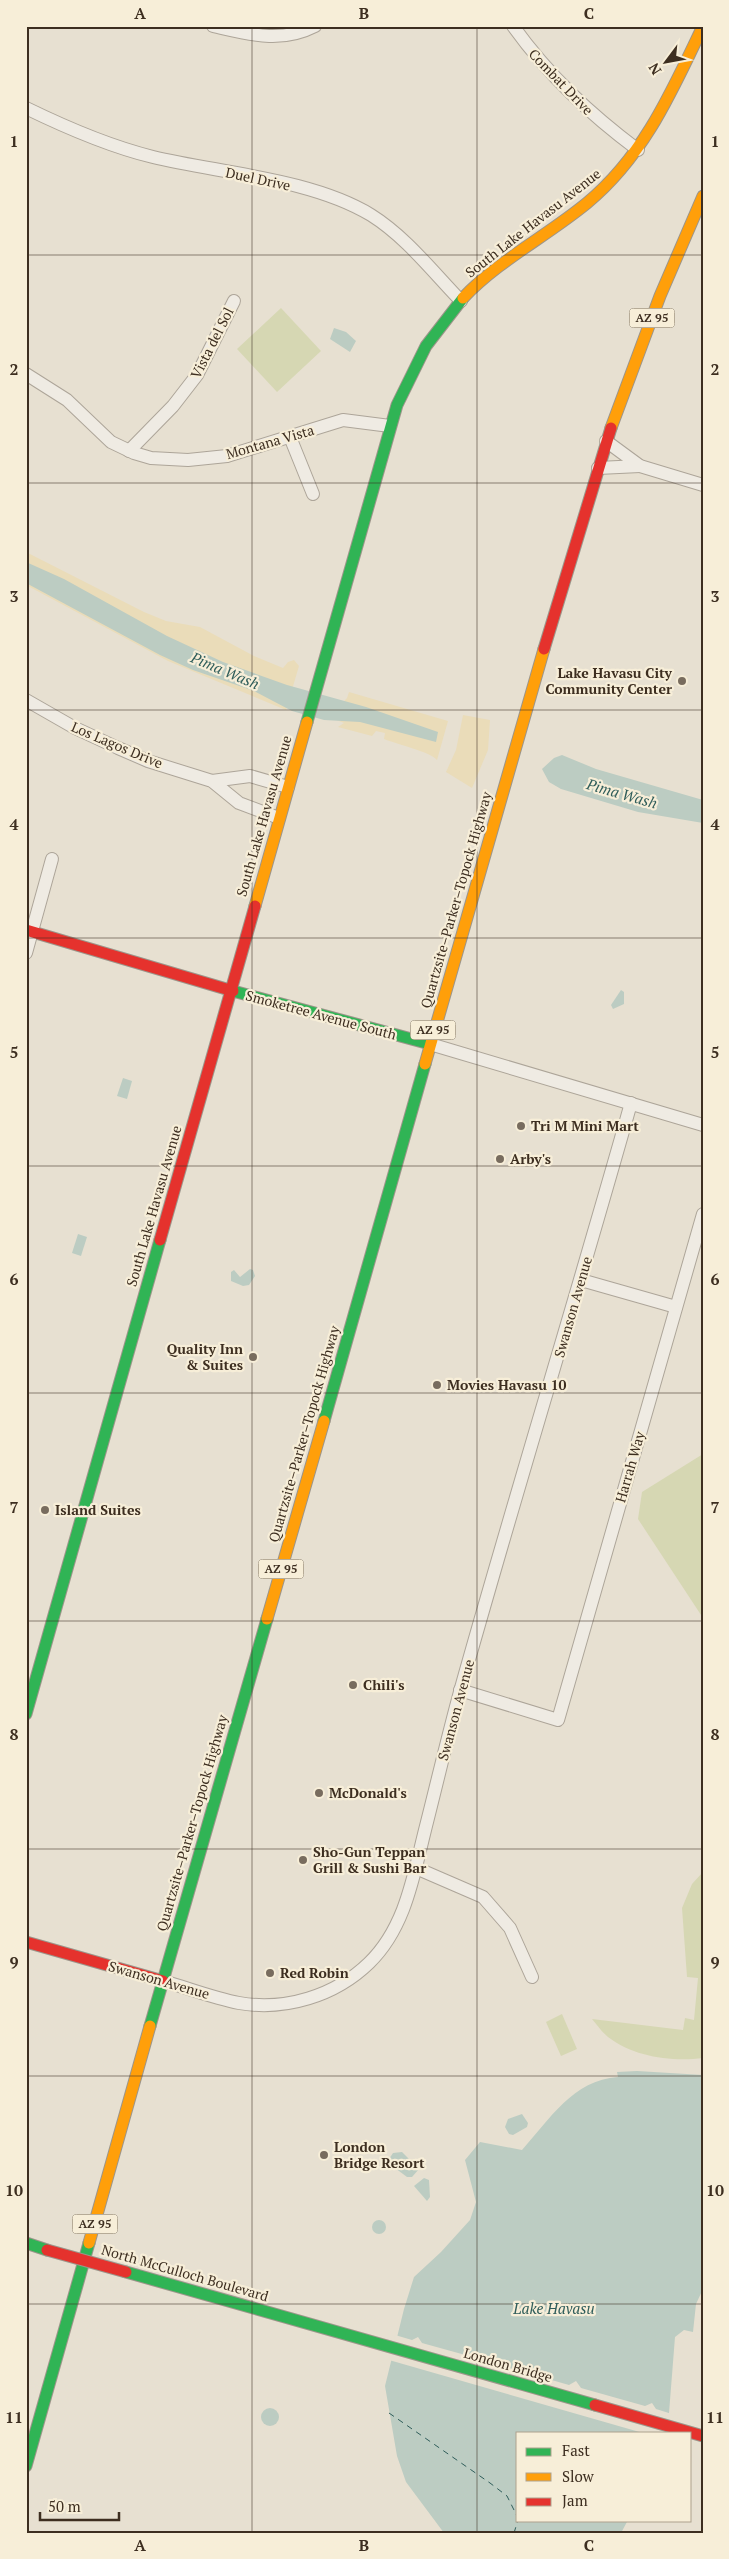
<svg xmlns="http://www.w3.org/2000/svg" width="729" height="2559" font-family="'PT Serif',serif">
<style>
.green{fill:#d6d7b3}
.sand{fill:#eadcb9}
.water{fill:#bcccc2}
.pier{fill:#e7e0d1}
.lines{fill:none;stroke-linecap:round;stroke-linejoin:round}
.ferry{stroke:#2f5d5a;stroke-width:1;stroke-dasharray:6 5;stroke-linecap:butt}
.street-casing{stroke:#ada599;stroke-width:14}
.fast-casing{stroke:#9c958a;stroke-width:13}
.slow-casing{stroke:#9c958a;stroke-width:13}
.jam-casing{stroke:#9c958a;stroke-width:13}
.street{stroke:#efebe3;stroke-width:12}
.fast{stroke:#30b455;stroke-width:11}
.slow{stroke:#ff9f0a;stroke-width:11}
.jam{stroke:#e5322d;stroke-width:11}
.jam-bridge-casing{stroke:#9c958a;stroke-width:13;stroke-linecap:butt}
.jam-bridge{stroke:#e5322d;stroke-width:11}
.grid{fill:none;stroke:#3d2e20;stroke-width:1;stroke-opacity:0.55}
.poi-dot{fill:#786c5e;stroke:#f7eed8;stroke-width:2}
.labels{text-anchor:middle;stroke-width:4.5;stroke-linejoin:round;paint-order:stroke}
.shield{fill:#f7eed8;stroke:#756857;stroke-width:1}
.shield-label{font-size:12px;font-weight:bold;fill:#3d2e20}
.street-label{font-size:14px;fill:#3d2e20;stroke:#f7eed8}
.poi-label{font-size:14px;font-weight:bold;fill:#3d2e20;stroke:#f7eed8;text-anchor:start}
.water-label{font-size:15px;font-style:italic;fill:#2f5d5a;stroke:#f7eed8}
.neatline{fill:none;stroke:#3d2e20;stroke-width:2}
.grid-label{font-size:16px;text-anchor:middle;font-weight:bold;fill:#3d2e20}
</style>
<rect width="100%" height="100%" fill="#e7e0d1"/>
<g class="green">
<path d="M 281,308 L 321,351 L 277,392 L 237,349 Z"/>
<path d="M 703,1454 L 703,1618 L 638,1519 L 642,1492 Z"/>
<path d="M 703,1872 L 703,2058 C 672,2062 634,2057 608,2037 C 602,2032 597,2025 592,2019 L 683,2030 L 685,2018 L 694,2020 L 698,1978 L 687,1977 L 682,1908 L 692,1884 Z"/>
<path d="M 562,2014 L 577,2049 L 561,2056 L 546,2022 Z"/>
</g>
<g class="sand">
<path d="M 26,552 L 144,612 L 166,621 L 200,627 L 254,656 L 283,668 L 288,662 L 294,660 L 299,666 L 286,710 L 168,661 L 26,585 Z"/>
<path d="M 349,692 L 448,721 L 437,760 C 431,752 396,744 384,739 L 385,733 L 376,731 L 372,736 L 338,727 L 344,723 L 329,717 L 347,698 Z"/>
<path d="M 463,715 L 490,720 L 488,750 L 472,788 L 446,772 L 456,750 Z"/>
</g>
<g class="water">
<path d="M 334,328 L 346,332 L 356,341 L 350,352 L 330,339 Z"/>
<path d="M 26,562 L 64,579 L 167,636 L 223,662 L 287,685 L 366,707 L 438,732 L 436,742 L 360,722 L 324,720 L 292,711 L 254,691 L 193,670 L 160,655 L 26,583 Z"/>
<path d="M 562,755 L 596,769 L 703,800 L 703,823 L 638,812 L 561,789 L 549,782 L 542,769 L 554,758 Z"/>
<path d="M 621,990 L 624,992 L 624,1004 L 613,1009 L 611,1005 Z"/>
<path d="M 123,1078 L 132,1081 L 127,1099 L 117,1096 Z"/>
<path d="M 78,1234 L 87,1237 L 81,1256 L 72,1253 Z"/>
<path d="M 250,1269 L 253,1270 L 255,1276 L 249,1285 L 243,1286 L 231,1281 L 231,1272 L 234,1270 L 240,1277 Z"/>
<path d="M 637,2071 L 703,2075 L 703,2289 L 696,2304 L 693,2332 L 684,2330 L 675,2337 L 669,2413 L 664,2433 L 518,2433 L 518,2520 L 628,2520 L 621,2533 L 444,2533 L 406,2482 L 397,2456 L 385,2386 L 404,2309 L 414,2277 L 441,2252 L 470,2220 L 476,2202 L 465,2160 L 480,2142 L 522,2150 C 550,2119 573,2080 618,2077 L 617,2072 Z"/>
<path d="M 522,2114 L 528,2123 L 527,2127 L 513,2135 L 509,2134 L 505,2127 L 508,2119 Z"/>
<path d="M 402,2152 L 419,2169 L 412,2177 L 407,2177 L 387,2162 L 393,2153 Z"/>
<path d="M 424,2178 L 429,2180 L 430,2197 L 427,2201 L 414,2186 Z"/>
<circle cx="379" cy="2227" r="7"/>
<circle cx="270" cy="2417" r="9"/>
</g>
<path class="pier" d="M 395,2335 L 412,2340 L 418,2337 L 422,2343 L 487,2361 L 494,2358 L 499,2365 L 569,2385 L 576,2381 L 581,2388 L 645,2406 L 652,2403 L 656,2409 L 672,2414 L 666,2433 L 643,2433 L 389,2360 Z"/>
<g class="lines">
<g class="ferry">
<path d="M 389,2413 L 490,2483 L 507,2496 L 518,2518"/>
<path d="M 514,2533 L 518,2520"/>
</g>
<defs>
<g id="street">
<path d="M 213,26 C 249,34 280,44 315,26"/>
<path d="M 513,26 C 549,76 590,114 638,150"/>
<path d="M 26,108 C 67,128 108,146 153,157 C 220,173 312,179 371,215 C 406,237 432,271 461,301"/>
<path d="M 26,374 L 67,400 L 111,442 L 134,453 L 151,458 L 188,460 L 227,456 L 343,420 L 390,426"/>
<path d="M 290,437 L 313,494"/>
<path d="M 606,441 L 640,466 L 703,485"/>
<path d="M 129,451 L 173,406 L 197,375 L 234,301"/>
<path d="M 598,468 L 640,466"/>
<path d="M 26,700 L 75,728 L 118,748 L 148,761 L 212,781 L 239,803 L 279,818"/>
<path d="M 212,781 L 250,776 L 288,787"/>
<path d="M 26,953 L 52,859"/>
<path d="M 430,1044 L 703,1125"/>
<path d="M 581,1280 L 676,1307"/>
<path d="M 460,1690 L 558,1720 L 703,1214"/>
<path d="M 416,1868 L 483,1897 L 510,1928 L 532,1977"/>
<path d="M 163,1981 C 188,1988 213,1998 239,2003 C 285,2011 335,1996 369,1963 C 405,1928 413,1878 425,1830 C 437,1783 448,1735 461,1688 C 516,1492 576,1298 631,1103"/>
</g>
<g id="fast">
<path d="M 307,722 L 397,405 L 426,346 L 463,298"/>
<path d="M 233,991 L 430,1044"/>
<path d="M 324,1421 L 425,1064"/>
<path d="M 26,1714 L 160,1240"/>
<path d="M 150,2026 L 267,1619"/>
<path d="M 26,2243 L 47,2250"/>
<path d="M 126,2272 L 595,2405"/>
<path d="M 26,2466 L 89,2243"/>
</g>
<g id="slow">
<path d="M 463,298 C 499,260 547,236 587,203 C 644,156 672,91 703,26"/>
<path d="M 611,428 L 660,296 L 703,196"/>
<path d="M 255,906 L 307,722"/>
<path d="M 425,1064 L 544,649"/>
<path d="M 267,1619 L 324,1421"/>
<path d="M 89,2243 L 150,2026"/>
</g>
<g id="jam">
<path d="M 544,649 L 611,428"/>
<path d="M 26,930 L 233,991"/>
<path d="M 160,1240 L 255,906"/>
<path d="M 26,1942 L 163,1981"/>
<path d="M 595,2405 L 703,2436"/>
</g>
</defs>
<use href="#street" class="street-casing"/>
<use href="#fast" class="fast-casing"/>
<use href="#slow" class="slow-casing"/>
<use href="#jam" class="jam-casing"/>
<use href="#street" class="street"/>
<use href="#fast" class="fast"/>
<use href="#slow" class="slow"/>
<use href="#jam" class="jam"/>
<defs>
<path id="jam-bridge" d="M 47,2250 L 126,2272"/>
</defs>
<use href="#jam-bridge" class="jam-bridge-casing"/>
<use href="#jam-bridge" class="jam-bridge"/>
</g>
<path class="grid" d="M 252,26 L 252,2533M 477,26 L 477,2533M 26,255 L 703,255M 26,483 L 703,483M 26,710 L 703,710M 26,938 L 703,938M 26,1166 L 703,1166M 26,1393 L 703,1393M 26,1621 L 703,1621M 26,1849 L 703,1849M 26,2076 L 703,2076M 26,2304 L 703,2304"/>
<g class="poi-dot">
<circle cx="682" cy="681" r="5"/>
<circle cx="521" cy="1126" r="5"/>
<circle cx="500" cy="1159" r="5"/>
<circle cx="253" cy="1357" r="5"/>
<circle cx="437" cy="1385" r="5"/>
<circle cx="45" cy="1510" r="5"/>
<circle cx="353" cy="1685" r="5"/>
<circle cx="319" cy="1793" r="5"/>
<circle cx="303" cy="1860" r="5"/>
<circle cx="270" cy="1973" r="5"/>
<circle cx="324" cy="2155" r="5"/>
</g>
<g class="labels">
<g class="shield">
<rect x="629.5" y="308.5" width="45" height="19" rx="4"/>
<rect x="410.5" y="1020.5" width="45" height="19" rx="4"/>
<rect x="258.5" y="1559.5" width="45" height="19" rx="4"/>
<rect x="72.5" y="2214.5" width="45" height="19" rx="4"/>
</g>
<g class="shield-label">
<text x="652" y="322">AZ 95</text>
<text x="433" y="1034">AZ 95</text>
<text x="281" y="1573">AZ 95</text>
<text x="95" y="2228">AZ 95</text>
</g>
<g class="street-label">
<text transform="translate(561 82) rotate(46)" y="5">Combat Drive</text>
<text transform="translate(258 179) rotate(12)" y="5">Duel Drive</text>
<text transform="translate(533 223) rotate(-38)" y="5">South Lake Havasu Avenue</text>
<text transform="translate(212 343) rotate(-63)" y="5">Vista del Sol</text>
<text transform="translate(270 442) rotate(-16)" y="5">Montana Vista</text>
<text transform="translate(117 745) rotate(23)" y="5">Los Lagos Drive</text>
<text transform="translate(264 816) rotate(-74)" y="5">South Lake Havasu Avenue</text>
<text transform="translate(456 900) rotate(-74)" y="5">Quartzsite–Parker–Topock Highway</text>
<text transform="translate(321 1015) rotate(15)" y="5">Smoketree Avenue South</text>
<text transform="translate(154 1206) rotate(-74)" y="5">South Lake Havasu Avenue</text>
<text transform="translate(573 1307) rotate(-74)" y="5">Swanson Avenue</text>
<text transform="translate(304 1434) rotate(-74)" y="5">Quartzsite–Parker–Topock Highway</text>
<text transform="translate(630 1467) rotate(-74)" y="5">Harrah Way</text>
<text transform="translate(456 1710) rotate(-75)" y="5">Swanson Avenue</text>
<text transform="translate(192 1823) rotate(-74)" y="5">Quartzsite–Parker–Topock Highway</text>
<text transform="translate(159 1980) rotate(16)" y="5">Swanson Avenue</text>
<text transform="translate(185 2273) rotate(16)" y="5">North McCulloch Boulevard</text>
<text transform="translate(508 2365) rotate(16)" y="5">London Bridge</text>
</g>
<g class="poi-label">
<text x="672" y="678" text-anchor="end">Lake Havasu City<tspan x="672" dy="16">Community Center</tspan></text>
<text x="531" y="1131">Tri M Mini Mart</text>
<text x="510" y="1164">Arby's</text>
<text x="243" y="1354" text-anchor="end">Quality Inn<tspan x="243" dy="16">&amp; Suites</tspan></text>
<text x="447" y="1390">Movies Havasu 10</text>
<text x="55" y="1515">Island Suites</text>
<text x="363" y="1690">Chili's</text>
<text x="329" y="1798">McDonald's</text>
<text x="313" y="1857">Sho-Gun Teppan<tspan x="313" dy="16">Grill &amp; Sushi Bar</tspan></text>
<text x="280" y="1978">Red Robin</text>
<text x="334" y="2152">London<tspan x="334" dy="16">Bridge Resort</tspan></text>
</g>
<g class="water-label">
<text transform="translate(225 671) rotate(23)" y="5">Pima Wash</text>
<text transform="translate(622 794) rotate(16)" y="5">Pima Wash</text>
<text x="554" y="2314">Lake Havasu</text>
</g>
</g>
<rect width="729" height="2559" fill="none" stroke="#f7eed8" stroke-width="55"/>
<rect x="516" y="2432" width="175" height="90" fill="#f7eed8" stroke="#ada18e"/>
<rect x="526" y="2448" width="25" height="8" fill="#30b455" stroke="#ada18e"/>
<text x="562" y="2456" font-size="15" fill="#3d2e20">Fast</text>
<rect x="526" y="2473" width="25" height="8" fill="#ff9f0a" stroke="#ada18e"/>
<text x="562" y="2482" font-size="15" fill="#3d2e20">Slow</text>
<rect x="526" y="2498" width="25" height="8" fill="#e5322d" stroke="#ada18e"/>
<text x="562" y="2506" font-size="15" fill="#3d2e20">Jam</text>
<g transform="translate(666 62) rotate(238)" stroke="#f7eed8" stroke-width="4" paint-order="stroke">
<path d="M0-4L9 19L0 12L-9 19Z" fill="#3d2e20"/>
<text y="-8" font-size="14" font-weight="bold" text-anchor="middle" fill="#3d2e20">N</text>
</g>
<path d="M40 2512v8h79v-8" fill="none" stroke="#3d2e20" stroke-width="2.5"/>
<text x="48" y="2512" font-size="15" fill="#3d2e20" stroke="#f7eed8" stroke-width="4" paint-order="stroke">50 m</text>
<rect x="28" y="28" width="674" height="2504" class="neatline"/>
<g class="grid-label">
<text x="140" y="19">A</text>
<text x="364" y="19">B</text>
<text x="589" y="19">C</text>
<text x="14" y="147">1</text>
<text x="715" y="147">1</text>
<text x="14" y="375">2</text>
<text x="715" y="375">2</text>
<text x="14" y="602">3</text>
<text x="715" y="602">3</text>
<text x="14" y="830">4</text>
<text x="715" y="830">4</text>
<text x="14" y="1058">5</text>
<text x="715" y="1058">5</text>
<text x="14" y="1285">6</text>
<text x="715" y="1285">6</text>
<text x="14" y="1513">7</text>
<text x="715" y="1513">7</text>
<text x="14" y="1740">8</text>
<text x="715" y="1740">8</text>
<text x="14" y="1968">9</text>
<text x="715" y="1968">9</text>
<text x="14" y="2196">10</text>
<text x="715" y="2196">10</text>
<text x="14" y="2423">11</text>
<text x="715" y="2423">11</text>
<text x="140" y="2551">A</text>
<text x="364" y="2551">B</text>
<text x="589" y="2551">C</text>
</g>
</svg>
